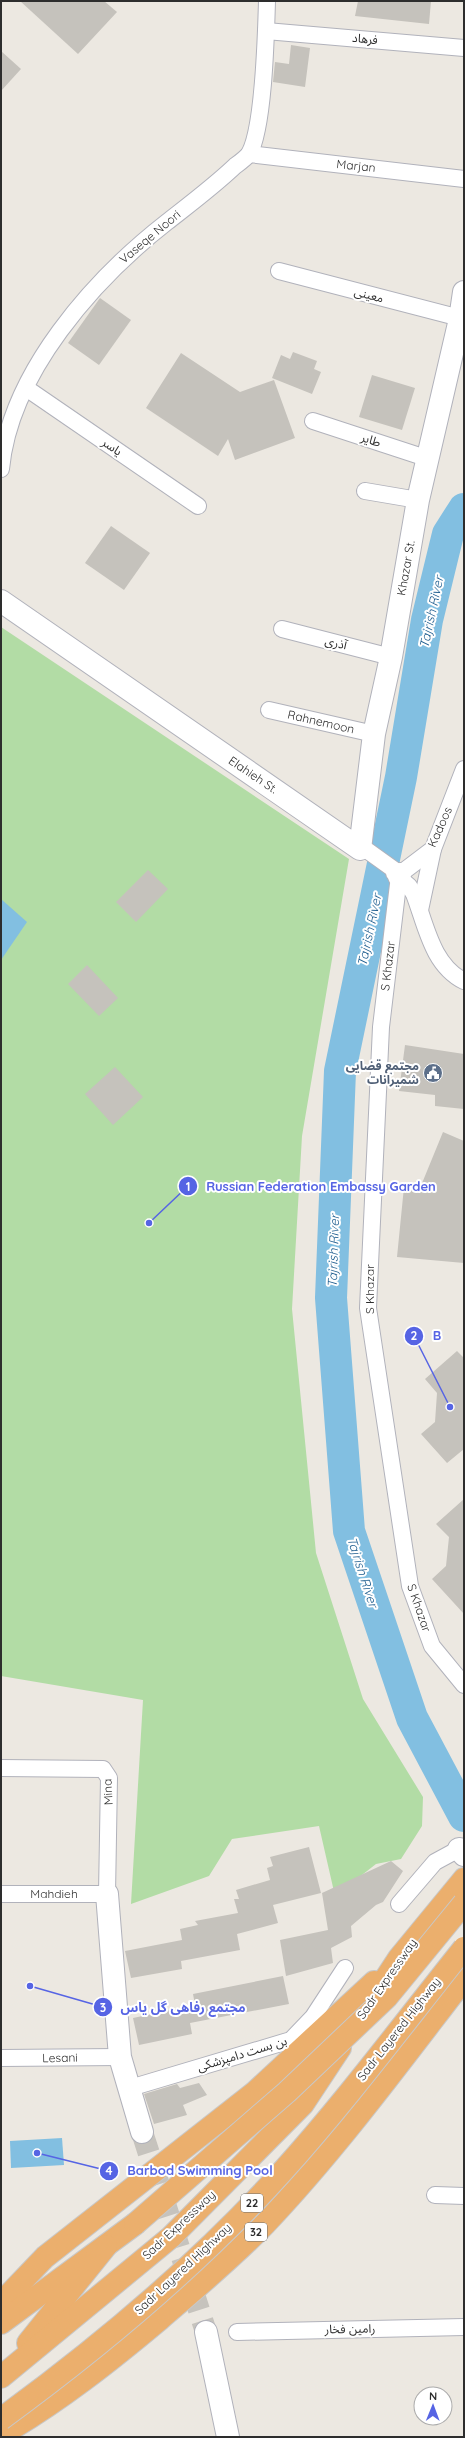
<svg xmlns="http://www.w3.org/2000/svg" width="465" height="2438" font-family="Quicksand,'Noto Sans Arabic',sans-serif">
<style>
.green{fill:#b2dca5}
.water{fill:#82bfe1}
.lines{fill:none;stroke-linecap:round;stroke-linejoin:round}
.river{stroke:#82bfe1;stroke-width:32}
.building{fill:#c5c2bc}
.secondary-tunnel{stroke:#c6c3bd;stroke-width:22;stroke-dasharray:22 11;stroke-linecap:butt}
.street-casing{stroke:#b1b2bb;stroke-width:18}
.secondary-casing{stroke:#b1b2bb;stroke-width:24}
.highway-casing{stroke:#c8c8c8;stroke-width:24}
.street{stroke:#fff;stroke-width:16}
.secondary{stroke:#fff;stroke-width:22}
.highway{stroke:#ebaf6d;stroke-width:22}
.highway-bridge-casing{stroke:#c8c8c8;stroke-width:24;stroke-linecap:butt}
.highway-bridge{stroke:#ebaf6d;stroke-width:22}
.labels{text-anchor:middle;stroke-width:4;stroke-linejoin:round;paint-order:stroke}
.shield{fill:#fff;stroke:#6c6c6c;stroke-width:1}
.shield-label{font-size:11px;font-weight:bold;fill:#2d2d2d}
.street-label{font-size:12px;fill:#2d2d2d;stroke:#fff}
.service-label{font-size:12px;font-weight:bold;fill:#4e5e75;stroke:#fff;text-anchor:end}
.water-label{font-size:13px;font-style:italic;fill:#1f5e8f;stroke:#fff}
.leader{fill:none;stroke:#5664e4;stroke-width:1.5}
.callout-dot{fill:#5664e4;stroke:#fff;stroke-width:1.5}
.mark-label{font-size:12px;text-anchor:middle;font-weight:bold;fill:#fff}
.callout-label{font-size:13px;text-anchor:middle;font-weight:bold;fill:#5664e4;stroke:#fff;stroke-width:4;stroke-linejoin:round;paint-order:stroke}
</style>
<rect width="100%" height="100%" fill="#ece8e1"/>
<path class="green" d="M 1,627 L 349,859 L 302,1136 L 292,1309 L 316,1553 L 363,1699 L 423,1797 L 422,1826 L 401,1859 L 376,1864 L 335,1896 L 319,1826 L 232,1839 L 209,1876 L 131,1904 L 143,1700 L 1,1676 Z"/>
<g class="water">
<path d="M 1,899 L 27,922 L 1,960 Z"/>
<path d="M 62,2138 L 64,2165 L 11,2168 L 10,2141 Z"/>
</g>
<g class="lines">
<path class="river" d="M 464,509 L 448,534 L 427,620 L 401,777 L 340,1071 L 331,1298 L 349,1531 L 412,1718 L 464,1816"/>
</g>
<g class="building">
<path d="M 20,1 L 104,1 L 117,12 L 78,54 Z"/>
<path d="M 358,1 L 431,1 L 429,24 L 355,16 Z"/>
<path d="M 291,45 L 310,48 L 305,87 L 273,82 L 275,62 L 289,64 Z"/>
<path d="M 1,51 L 21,69 L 1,91 Z"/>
<path d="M 100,298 L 131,320 L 99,365 L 68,343 Z"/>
<path d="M 293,352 L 317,361 L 314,369 L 321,372 L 312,394 L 272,378 L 281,355 L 290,359 Z"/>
<path d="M 181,353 L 240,392 L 274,380 L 295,438 L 235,460 L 228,439 L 218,456 L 146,408 Z"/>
<path d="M 372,375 L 415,388 L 402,430 L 359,417 Z"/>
<path d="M 111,526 L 150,553 L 124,590 L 85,563 Z"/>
<path d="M 148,870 L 168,889 L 136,922 L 116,902 Z"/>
<path d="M 87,965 L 118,998 L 99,1016 L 68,984 Z"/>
<path d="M 405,1045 L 464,1054 L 464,1109 L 435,1106 L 435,1095 L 399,1091 Z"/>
<path d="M 115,1067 L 143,1097 L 113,1125 L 85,1094 Z"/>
<path d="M 443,1132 L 464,1141 L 464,1263 L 397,1257 L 404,1187 L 418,1193 Z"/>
<path d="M 457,1351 L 464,1358 L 464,1449 L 447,1463 L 421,1434 L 435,1422 L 437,1393 L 425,1379 Z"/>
<path d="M 464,1499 L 464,1614 L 432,1579 L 446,1566 L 449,1537 L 436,1524 Z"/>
<path d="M 309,1847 L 321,1893 L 273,1905 L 278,1923 L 237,1934 L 240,1950 L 181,1961 L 182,1969 L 131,1978 L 125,1951 L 182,1940 L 180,1929 L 198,1925 L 195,1921 L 238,1913 L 234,1899 L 239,1899 L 236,1890 L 270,1880 L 267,1868 L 273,1866 L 270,1857 Z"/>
<path d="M 391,1861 L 403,1871 L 383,1902 L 376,1905 L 351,1926 L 352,1937 L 331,1948 L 333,1963 L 286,1976 L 280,1940 L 328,1930 L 322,1893 Z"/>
<path d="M 283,1976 L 289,2004 L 190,2023 L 192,2034 L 139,2045 L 133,2018 L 195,2005 L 193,1994 Z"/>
<path d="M 199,2083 L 207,2095 L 183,2105 L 187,2115 L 154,2124 L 144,2094 L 177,2084 L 180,2088 Z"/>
</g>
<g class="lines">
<path class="secondary-tunnel" d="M 142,2132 L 206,2332"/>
<defs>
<g id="street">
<path d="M 266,31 L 464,48"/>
<path d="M 249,154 L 464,179"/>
<path d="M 279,271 L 464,319"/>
<path d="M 26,388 L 198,506"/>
<path d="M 313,421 L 429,459"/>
<path d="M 1,469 C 10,373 94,279 167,222 C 190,204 214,186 235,166 C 239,163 246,158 249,154 C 264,128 266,34 267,1"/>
<path d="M 365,491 L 418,500"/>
<path d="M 282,629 L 391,657"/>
<path d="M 269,710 L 374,734"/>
<path d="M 361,846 L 400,874 L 433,849 L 464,769"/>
<path d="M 394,873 L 409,886 L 414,894 C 426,925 432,965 464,981"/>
<path d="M 399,876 L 381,1027 L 368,1308 L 410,1586 L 432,1646 L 464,1685"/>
<path d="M 420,910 L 433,849"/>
<path d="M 1,1768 L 103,1769 L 109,1778 L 107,1894 L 1,1894"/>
<path d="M 399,1904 L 435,1862 L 459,1849"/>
<path d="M 1,2058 L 120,2057"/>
<path d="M 130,2088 L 291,2040 L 313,2017 L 345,1968"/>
<path d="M 435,2195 L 464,2196"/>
<path d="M 237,2332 L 464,2327"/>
</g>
<g id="secondary">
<path d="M 1,601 L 360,849 L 374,734 L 391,657 L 418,500 L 460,319 L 464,292"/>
<path d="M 399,876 L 400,874"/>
<path d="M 459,1849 L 464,1855"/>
<path d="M 107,1894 L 120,2057 L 142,2132"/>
<path d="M 206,2332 L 228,2437"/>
</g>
<g id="highway">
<path d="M 361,2016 L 399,1958 L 464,1879"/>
<path d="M 1,2303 L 45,2257 L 254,2093 L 374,1982"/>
<path d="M 1,2323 L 135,2224"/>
<path d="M 28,2343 L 106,2246"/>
<path d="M 1,2377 L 171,2237 L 303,2104 L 340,2048"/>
<path d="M 1,2435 C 58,2402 110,2361 160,2319 C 196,2288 232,2258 265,2224 C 337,2148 400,2062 464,1979"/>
</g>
</defs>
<use href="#street" class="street-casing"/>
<use href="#secondary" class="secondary-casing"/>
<use href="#highway" class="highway-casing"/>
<use href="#street" class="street"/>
<use href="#secondary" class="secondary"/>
<use href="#highway" class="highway"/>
<defs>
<g id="highway-bridge">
<path d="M 135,2224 L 287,2092 L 387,1997 L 464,1903"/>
<path d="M 1,2419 C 101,2346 198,2265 281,2173 C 346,2101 404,2023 464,1948"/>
</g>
</defs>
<use href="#highway-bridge" class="highway-bridge-casing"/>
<use href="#highway-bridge" class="highway-bridge"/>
</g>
<defs>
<symbol id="civic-disc" viewBox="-11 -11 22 22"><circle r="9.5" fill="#5c6f8a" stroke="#fff"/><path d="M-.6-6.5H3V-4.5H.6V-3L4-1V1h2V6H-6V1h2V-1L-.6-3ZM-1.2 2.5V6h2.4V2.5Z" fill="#fff"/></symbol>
</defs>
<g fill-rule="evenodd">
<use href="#civic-disc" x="422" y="1062" width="22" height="22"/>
</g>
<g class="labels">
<g class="shield">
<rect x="241" y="2194" width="22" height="18" rx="3"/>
<rect x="245" y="2223" width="22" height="18" rx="3"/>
</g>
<g class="shield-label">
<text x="252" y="2207">22</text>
<text x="256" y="2236">32</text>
</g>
<g class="street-label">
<text transform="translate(365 39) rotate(5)" y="4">فرهاد</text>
<text transform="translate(356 166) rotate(6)" y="4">Marjan</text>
<text transform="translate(150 237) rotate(-40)" y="4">Vaseqe Noori</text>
<text transform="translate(369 295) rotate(15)" y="4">معینی</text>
<text transform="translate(371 440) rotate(18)" y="4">طایر</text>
<text transform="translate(112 447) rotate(34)" y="4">یاسر</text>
<text transform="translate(406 568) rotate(-80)" y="4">Khazar St.</text>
<text transform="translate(336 643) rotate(14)" y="4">آذری</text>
<text transform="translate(321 722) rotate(13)" y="4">Rahnemoon</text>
<text transform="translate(253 775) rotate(34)" y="4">Elahieh St.</text>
<text transform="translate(440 827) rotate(-66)" y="4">Kadoos</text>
<text transform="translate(388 966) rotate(-83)" y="4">S Khazar</text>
<text transform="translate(370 1289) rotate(-90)" y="4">S Khazar</text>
<text transform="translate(419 1608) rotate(71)" y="4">S Khazar</text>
<text transform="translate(108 1792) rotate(-93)" y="4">Mina</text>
<text x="54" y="1898">Mahdieh</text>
<text transform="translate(387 1979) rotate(-55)" y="4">Sadr Expressway</text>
<text transform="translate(399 2029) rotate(-52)" y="4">Sadr Layered Highway</text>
<text transform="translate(242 2054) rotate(-17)" y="4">بن بست دامپزشکی</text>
<text transform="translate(60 2058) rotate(-1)" y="4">Lesani</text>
<text transform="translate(179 2225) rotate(-43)" y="4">Sadr Expressway</text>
<text transform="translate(183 2269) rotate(-43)" y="4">Sadr Layered Highway</text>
<text transform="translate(350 2329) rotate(-1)" y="4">رامین فخار</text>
</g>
<g class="service-label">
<text x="419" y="1070">مجتمع قضایی<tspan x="419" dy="14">شمیرانات</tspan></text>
</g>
<g class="water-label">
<text transform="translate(431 612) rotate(-78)" y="5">Tajrish River</text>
<text transform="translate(369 930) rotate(-78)" y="5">Tajrish River</text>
<text transform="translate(333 1251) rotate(-88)" y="5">Tajrish River</text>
<text transform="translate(363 1572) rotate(72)" y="5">Tajrish River</text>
</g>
</g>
<path class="leader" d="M149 1223L188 1186M450 1407L414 1336M30 1986L103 2007M37 2153L109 2171"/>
<g class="callout-dot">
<circle cx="149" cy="1223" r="4"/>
<circle cx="450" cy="1407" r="4"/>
<circle cx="30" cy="1986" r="4"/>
<circle cx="37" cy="2153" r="4"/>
<circle cx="188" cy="1186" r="10"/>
<circle cx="414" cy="1336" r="10"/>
<circle cx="103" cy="2007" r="10"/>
<circle cx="109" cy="2171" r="10"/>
</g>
<g class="mark-label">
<text x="188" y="1191">1</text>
<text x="414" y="1340">2</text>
<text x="103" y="2012">3</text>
<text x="109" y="2175">4</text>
</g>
<g class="callout-label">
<text x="321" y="1191">Russian Federation Embassy Garden</text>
<text x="437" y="1340">B</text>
<text x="183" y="2012">مجتمع رفاهی گل یاس</text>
<text x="200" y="2175">Barbod Swimming Pool</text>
</g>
<rect width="465" height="2438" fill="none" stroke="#2d2d2d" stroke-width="4"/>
<g transform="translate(433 2406) rotate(1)"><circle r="19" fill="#ffffff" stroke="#ababab"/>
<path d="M0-3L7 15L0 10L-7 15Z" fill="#5664e4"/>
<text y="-6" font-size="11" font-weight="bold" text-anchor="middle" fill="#2d2d2d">N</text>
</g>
</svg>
